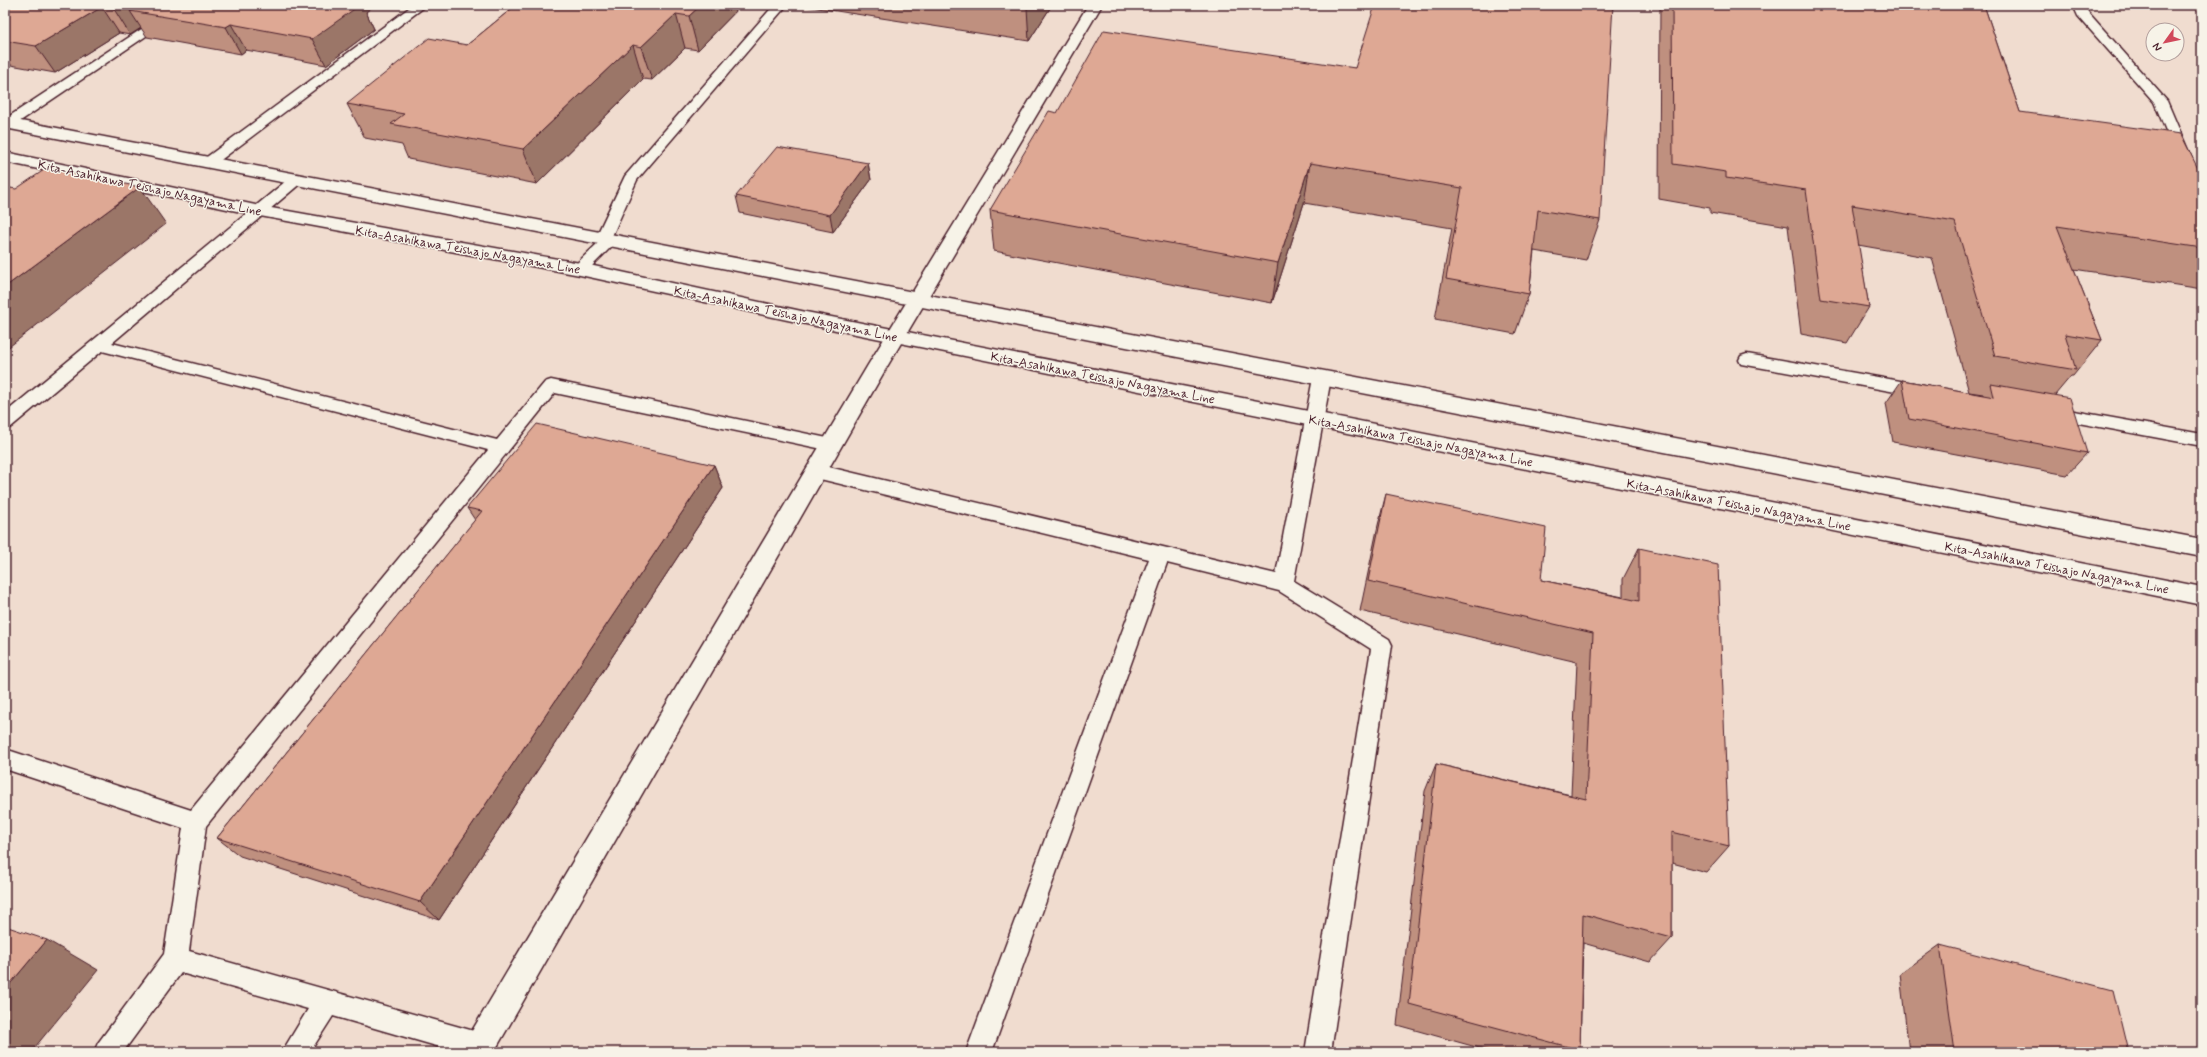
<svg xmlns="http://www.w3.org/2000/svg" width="2207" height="1057" font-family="Mynerve,sans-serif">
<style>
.built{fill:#f0dccf;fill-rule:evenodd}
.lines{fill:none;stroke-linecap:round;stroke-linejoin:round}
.lane-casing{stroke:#4a1f2b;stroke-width:3}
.street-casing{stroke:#4a1f2b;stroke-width:3}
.secondary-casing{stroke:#4a1f2b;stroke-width:3}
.lane{fill:#f7f3e8;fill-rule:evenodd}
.street{fill:#f7f3e8;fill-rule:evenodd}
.secondary{fill:#f7f3e8;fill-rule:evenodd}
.wall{fill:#bf907f;stroke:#4a1f2b}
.shaded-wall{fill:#9b7668;stroke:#4a1f2b}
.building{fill:#dea894;stroke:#4a1f2b}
.labels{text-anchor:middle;stroke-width:3;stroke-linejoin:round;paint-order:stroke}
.street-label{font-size:13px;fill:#4a1f2b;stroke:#f7f3e8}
</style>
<rect width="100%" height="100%" fill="#f7f3e8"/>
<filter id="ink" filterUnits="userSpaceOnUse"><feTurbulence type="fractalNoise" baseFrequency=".025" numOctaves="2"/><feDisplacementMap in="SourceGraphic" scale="8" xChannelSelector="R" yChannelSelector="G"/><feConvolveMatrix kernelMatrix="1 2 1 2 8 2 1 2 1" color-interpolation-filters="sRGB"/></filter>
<g filter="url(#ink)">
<path class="built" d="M 5,5 L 2202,5 L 2202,1052 L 5,1052 ZM 2153,30 L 2177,30 L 2177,54 L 2153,54 Z"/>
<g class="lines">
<defs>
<g id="lane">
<path d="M 178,5 L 192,5 L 13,126 L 5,126 L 5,119 Z"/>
<path d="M 413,5 L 427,5 L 214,165 L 204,165 L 202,162 L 204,159 Z"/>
<path d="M 774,5 L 787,5 L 637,180 L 612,236 L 618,240 L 586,272 L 574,272 L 572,269 L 574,266 L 598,243 L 595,239 L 625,176 Z"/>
<path d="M 2073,5 L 2085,5 L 2088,12 L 2167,101 L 2202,183 L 2202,204 L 2197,203 L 2195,200 L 2154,102 L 2078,16 Z"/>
<path d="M 297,175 L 302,176 L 304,179 L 302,182 L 112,343 L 497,440 L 545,382 L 551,380 L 832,439 L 838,440 L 841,445 L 838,450 L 832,451 L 555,393 L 206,826 L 189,951 L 481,1033 L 490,1037 L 494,1046 L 491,1052 L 457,1052 L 333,1016 L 310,1052 L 282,1052 L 308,1009 L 181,973 L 123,1052 L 94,1052 L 98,1043 L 164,954 L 183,828 L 5,769 L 5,749 L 191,810 L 488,450 L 102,351 L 11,427 L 5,429 L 5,413 L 292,176 Z"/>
<path d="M 1747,354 L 1923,385 L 1929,387 L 1932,391 L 1929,395 L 1923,397 L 1741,364 L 1739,360 L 1741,356 Z"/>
<path d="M 1322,372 L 1328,374 L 1331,378 L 1294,581 L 1389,639 L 1392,645 L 1331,1052 L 1305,1052 L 1371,649 L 1279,591 L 1167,563 L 992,1052 L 966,1052 L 1149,559 L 816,478 L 810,476 L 807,471 L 810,466 L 816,464 L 1276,574 L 1313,378 L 1316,374 Z"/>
<path d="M 2052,407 L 2202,434 L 2202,446 L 2046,417 L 2043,413 L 2046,409 Z"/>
</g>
<path id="street" d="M 1088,5 L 1102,5 L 888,365 L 494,1052 L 462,1052 L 466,1041 L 868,365 Z"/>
<g id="secondary">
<path d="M 5,118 L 2202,539 L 2202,557 L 5,128 Z"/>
<path d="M 5,152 L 260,206 L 580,263 L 806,312 L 2202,587 L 2202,605 L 806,324 L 580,275 L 260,216 L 5,162 Z"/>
</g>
</defs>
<use href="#lane" class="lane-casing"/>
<use href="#street" class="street-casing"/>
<use href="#secondary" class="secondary-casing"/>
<use href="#lane" class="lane"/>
<use href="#street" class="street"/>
<use href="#secondary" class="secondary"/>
</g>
<g class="wall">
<path d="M 5,5 L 366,12 L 374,29 L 326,65 L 246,50 L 241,54 L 147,37 L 141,28 L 130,35 L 119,33 L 55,73 L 5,64 Z"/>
<path d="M 516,5 L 742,5 L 698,50 L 685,48 L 652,80 L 643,79 L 537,184 L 408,159 L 402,145 L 365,138 L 347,104 L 467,45 Z"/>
<path d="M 798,5 L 1052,5 L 1029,41 Z"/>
<path d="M 1660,5 L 1984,5 L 2020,112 L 2202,248 L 2202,289 L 2074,269 L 2102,340 L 2073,376 L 2071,376 L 2055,395 L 2087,453 L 2067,475 L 1893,442 L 1886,403 L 1902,380 L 1983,395 L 1983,394 L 1969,392 L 1932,258 L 1858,245 L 1869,307 L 1847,343 L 1801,334 L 1788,226 L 1710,213 L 1710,208 L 1659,199 Z"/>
<path d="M 1355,68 L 1600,220 L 1586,260 L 1534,251 L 1529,294 L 1515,334 L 1435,319 L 1452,228 L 1304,203 L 1272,303 L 994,251 L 990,210 L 1057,113 Z"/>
<path d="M 868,163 L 871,180 L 833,232 L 740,213 L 736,196 Z"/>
<path d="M 714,465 L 723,488 L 439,920 L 240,856 L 217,838 L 475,520 L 467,508 Z"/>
<path d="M 1386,494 L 1541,580 L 1623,597 L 1623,579 L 1639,548 L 1729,846 L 1706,872 L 1672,863 L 1672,938 L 1650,962 L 1583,943 L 1580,1050 L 1578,1052 L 1494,1052 L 1397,1025 L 1425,791 L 1436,764 L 1571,795 L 1577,662 L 1360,611 L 1378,525 Z"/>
<path d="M 1940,945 L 2128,1052 L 1909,1052 L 1900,974 Z"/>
</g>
<g class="shaded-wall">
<path d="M 119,5 L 175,5 L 130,11 L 141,28 L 130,35 L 114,9 Z"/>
<path d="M 338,5 L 375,5 L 366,12 L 374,29 L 326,65 L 312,39 Z"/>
<path d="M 701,5 L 742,5 L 698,50 L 689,16 Z"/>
<path d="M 1029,5 L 1052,5 L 1029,41 L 1027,8 Z"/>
<path d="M 102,7 L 119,33 L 55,73 L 36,46 Z"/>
<path d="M 676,14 L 685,48 L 652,80 L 641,47 Z"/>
<path d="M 231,24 L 246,50 L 241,54 L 226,27 Z"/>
<path d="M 633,45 L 643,79 L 537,184 L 523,149 Z"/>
<path d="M 868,163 L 871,180 L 833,232 L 830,215 Z"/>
<path d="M 1310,163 L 1304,203 L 1272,303 L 1278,263 Z"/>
<path d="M 140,187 L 166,224 L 5,350 L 5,287 Z"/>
<path d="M 714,465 L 723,488 L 439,920 L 420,902 Z"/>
<path d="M 47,940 L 98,970 L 31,1052 L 5,1052 L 5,990 Z"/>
</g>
<g class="building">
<path d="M 5,5 L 119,5 L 114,9 L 102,7 L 36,46 L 5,41 Z"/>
<path d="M 140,5 L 360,5 L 312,39 L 231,24 L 226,27 L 130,11 Z"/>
<path d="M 516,5 L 701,5 L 689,16 L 676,14 L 641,47 L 633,45 L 523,149 L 391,124 L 404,114 L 347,104 L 429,38 L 467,45 Z"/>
<path d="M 1010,5 L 1029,5 L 1027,8 Z"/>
<path d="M 1375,5 L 1613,5 L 1600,220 L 1538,210 L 1529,294 L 1446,279 L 1462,188 L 1310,163 L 1278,263 L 990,210 L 1049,111 L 1057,113 L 1104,30 L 1355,68 Z"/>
<path d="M 1672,5 L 1984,5 L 2020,112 L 2181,134 L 2202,177 L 2202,248 L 2057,226 L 2102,340 L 2065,334 L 2076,370 L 1995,356 L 1955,222 L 1852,205 L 1869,307 L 1821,299 L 1806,190 L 1726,178 L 1726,172 L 1673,164 Z"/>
<path d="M 777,147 L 868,163 L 830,215 L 736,196 Z"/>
<path d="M 47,168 L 140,187 L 5,287 L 5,187 L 16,189 Z"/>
<path d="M 1902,380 L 1994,397 L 1991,384 L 2070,398 L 2087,453 L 1909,419 Z"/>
<path d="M 537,424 L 714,465 L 420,902 L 217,838 L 482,511 L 467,508 Z"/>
<path d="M 1386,494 L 1546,528 L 1541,580 L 1639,601 L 1639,548 L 1718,565 L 1729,846 L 1672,832 L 1672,938 L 1583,914 L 1580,1050 L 1409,1004 L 1436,764 L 1586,799 L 1593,633 L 1368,581 Z"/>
<path d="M 5,926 L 47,940 L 5,990 Z"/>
<path d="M 1940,945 L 2113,990 L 2128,1052 L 1955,1052 Z"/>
</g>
</g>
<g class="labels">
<g class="street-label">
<text transform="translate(150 187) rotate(12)" y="5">Kita-Asahikawa Teishajo Nagayama Line</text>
<text transform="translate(468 249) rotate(10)" y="5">Kita-Asahikawa Teishajo Nagayama Line</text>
<text transform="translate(786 313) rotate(12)" y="5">Kita-Asahikawa Teishajo Nagayama Line</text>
<text transform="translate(1103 377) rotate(11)" y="5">Kita-Asahikawa Teishajo Nagayama Line</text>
<text transform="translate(1421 440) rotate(11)" y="5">Kita-Asahikawa Teishajo Nagayama Line</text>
<text transform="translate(1739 504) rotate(11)" y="5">Kita-Asahikawa Teishajo Nagayama Line</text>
<text transform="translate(2057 567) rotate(11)" y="5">Kita-Asahikawa Teishajo Nagayama Line</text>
</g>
</g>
<rect width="2207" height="1057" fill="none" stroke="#f7f3e8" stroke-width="20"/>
<rect x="10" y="10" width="2187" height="1037" fill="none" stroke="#4a1f2b" stroke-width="1.5" filter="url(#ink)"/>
<g transform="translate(2165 42) rotate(237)"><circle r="19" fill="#f7f3e8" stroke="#b29e9c"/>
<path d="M0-3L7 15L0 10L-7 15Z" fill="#d1495b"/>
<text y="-6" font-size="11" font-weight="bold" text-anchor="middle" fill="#4a1f2b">N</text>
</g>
</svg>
